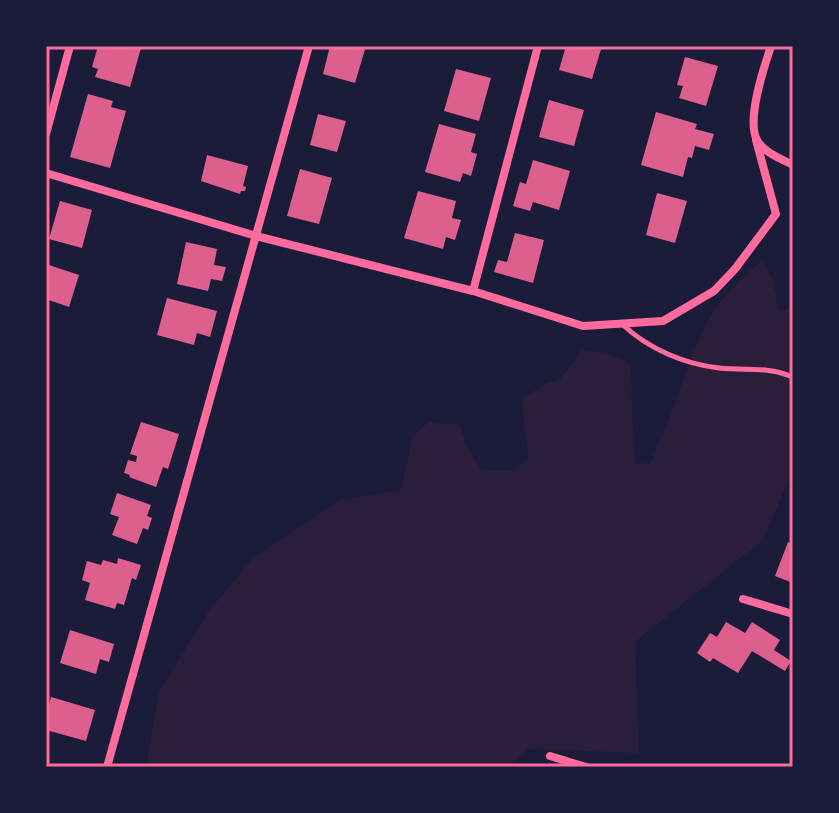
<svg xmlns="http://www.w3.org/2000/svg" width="839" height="813" font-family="'Crimson Pro',serif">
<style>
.green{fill:#2a1e3b}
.building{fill:#dd5f8e}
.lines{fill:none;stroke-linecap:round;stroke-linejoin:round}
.service{stroke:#ff6b9d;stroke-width:5}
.minor{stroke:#ff6b9d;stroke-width:8}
.neatline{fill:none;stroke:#ff6b9d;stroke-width:3}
</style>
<rect width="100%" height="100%" fill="#1b1b3a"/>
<path class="green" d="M 762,261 L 773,279 L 779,311 L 788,309 L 793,299 L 793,470 L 763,540 L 635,642 L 639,753 L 528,749 L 510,767 L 146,767 L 159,692 L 208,612 L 253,558 L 339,500 L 401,490 L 413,435 L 429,422 L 460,425 L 467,448 L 482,470 L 514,470 L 528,459 L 522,399 L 546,383 L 559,380 L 582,350 L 606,353 L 630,362 L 635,464 L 650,463 C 658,444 667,425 674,406 C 696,344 707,302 762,261 Z"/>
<g class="building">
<path d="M 98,46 L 141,48 L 130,87 L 95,77 L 98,69 L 92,67 Z"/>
<path d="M 330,46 L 366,46 L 355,83 L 323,74 Z"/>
<path d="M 566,46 L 602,46 L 592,79 L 559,70 Z"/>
<path d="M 685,57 L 718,66 L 706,106 L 679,98 L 683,86 L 677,85 Z"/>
<path d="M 456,69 L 491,78 L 479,121 L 444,111 Z"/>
<path d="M 88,94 L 113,101 L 111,107 L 126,111 L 110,168 L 70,157 Z"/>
<path d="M 549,100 L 584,110 L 574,146 L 539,137 Z"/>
<path d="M 656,112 L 697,124 L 695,129 L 714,134 L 709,150 L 695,146 L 692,158 L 688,157 L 683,177 L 641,165 Z"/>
<path d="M 318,114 L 346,121 L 337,152 L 310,145 Z"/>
<path d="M 439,124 L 476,134 L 471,152 L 477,154 L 471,176 L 463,173 L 460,182 L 425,172 Z"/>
<path d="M 207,155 L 248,166 L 243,186 L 246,187 L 245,191 L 241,191 L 240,194 L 201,181 Z"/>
<path d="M 533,160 L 570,171 L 559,210 L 533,202 L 530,211 L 513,206 L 520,182 L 526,184 Z"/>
<path d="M 300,169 L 332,178 L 319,224 L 287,216 Z"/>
<path d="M 418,191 L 456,201 L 452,218 L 461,220 L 455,240 L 446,237 L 443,249 L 404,238 Z"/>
<path d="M 657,193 L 687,201 L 675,243 L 646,235 Z"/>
<path d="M 60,201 L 92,210 L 82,248 L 49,239 Z"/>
<path d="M 515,233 L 544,240 L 533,283 L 494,272 L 498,260 L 507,262 Z"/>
<path d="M 186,242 L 217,249 L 214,265 L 226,267 L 222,281 L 211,279 L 208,291 L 177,284 Z"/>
<path d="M 46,264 L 79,275 L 69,307 L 46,299 Z"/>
<path d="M 167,298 L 217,311 L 210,337 L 197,333 L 194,345 L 157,335 Z"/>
<path d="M 141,422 L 179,434 L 168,469 L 163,467 L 156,487 L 129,477 L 130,475 L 124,473 L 128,460 L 136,462 L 137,456 L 130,454 Z"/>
<path d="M 117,493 L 151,505 L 147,516 L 152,518 L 148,530 L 143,528 L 137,544 L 112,535 L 119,517 L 110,514 Z"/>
<path d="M 788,542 L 793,545 L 793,583 L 775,576 Z"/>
<path d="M 118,558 L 141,565 L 136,580 L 132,578 L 124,605 L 117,603 L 115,609 L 85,600 L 90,583 L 82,580 L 87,561 L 101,565 L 103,560 L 117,564 Z"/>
<path d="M 726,622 L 745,633 L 752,622 L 780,640 L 774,650 L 791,661 L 785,671 L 752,651 L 738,673 L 713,658 L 710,662 L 697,653 L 710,633 L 717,637 Z"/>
<path d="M 70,630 L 114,644 L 109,662 L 100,659 L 96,674 L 60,663 Z"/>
<path d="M 51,697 L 95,710 L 86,741 L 46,730 L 46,714 Z"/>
</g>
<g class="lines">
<path class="service" d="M 623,325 C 649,349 684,364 719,368 C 745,371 768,366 793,377"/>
<g class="minor">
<path d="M 771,46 C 764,67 746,120 757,140 C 763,152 781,159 793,165"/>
<path d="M 46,134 L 70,46"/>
<path d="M 46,173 L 256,236 L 473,291 L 583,326 L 663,321 L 714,291 L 735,269 L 776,214 L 756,140"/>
<path d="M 473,291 L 538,46"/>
<path d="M 743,599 L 793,614"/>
<path d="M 550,756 L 586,767"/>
<path d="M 107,767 L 309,46"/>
</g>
</g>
<rect width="839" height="813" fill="none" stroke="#1b1b3a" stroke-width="96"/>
<rect x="48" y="48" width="743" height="717" class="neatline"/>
</svg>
